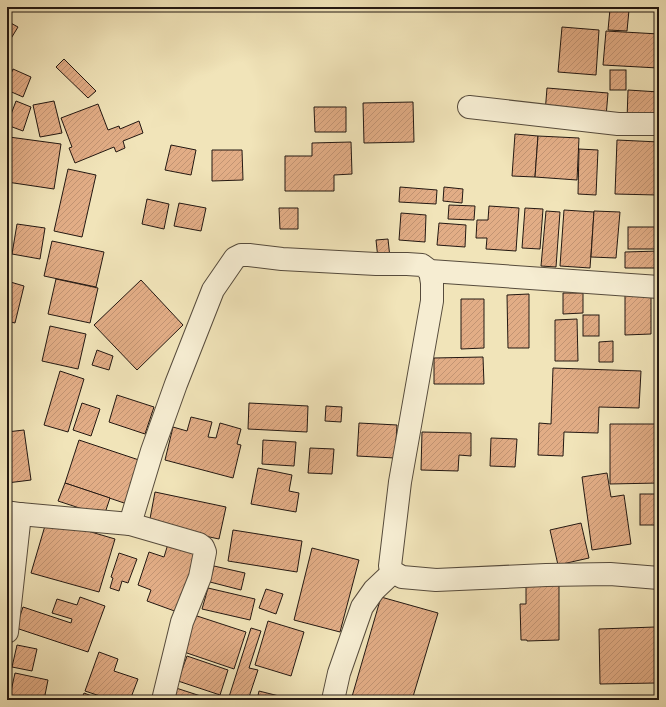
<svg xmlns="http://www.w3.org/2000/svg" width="666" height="707" font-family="'IM FELL Double Pica',serif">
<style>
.building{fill:url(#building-hatch);stroke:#231812}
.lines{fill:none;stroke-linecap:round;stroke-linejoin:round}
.minor-casing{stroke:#564b3c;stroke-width:24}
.minor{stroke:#f6edd2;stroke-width:22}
</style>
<defs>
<pattern id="building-hatch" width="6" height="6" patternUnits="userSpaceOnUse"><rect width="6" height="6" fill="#e2ad86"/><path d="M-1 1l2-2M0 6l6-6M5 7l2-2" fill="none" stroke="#c29473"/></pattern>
</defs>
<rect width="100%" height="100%" fill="#f1e4b9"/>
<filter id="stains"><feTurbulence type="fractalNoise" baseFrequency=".005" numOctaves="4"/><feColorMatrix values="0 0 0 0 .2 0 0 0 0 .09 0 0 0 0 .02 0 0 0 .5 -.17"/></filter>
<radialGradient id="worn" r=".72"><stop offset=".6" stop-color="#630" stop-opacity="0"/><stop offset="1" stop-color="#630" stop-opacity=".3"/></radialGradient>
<g class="building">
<path d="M 610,9 L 629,10 L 627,31 L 608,30 Z"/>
<path d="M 7,21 L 18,27 L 7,45 Z"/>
<path d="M 562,27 L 599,30 L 596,75 L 558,72 Z"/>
<path d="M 606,31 L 659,34 L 658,68 L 603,65 Z"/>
<path d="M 64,59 L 96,91 L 88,98 L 56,67 Z"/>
<path d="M 13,69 L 31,77 L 23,97 L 7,90 L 7,83 Z"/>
<rect x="610" y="70" width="16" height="20"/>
<path d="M 547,88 L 608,93 L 606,117 L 545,113 Z"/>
<path d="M 628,90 L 659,92 L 659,121 L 627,120 Z"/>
<path d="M 16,101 L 31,107 L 23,131 L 7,125 Z"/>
<path d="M 54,101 L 62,133 L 40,137 L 33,105 Z"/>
<path d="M 413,102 L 414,142 L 364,143 L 363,103 Z"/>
<path d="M 98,104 L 108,130 L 119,126 L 120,129 L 139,121 L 143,133 L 123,141 L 125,148 L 116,152 L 114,147 L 75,163 L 69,148 L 72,147 L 61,118 Z"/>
<path d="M 314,107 L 346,107 L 346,132 L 315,132 Z"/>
<path d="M 515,134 L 538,136 L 535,177 L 512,176 Z"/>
<path d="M 538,136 L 579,138 L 577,180 L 535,177 Z"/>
<path d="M 9,137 L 61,144 L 54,189 L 7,182 L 7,151 Z"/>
<path d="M 617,140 L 659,142 L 657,195 L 615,194 Z"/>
<path d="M 351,142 L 352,174 L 334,175 L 334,191 L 285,191 L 285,156 L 312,156 L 312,143 Z"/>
<path d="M 171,145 L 196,150 L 191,175 L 165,170 Z"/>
<path d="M 579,149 L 598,150 L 596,195 L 578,194 Z"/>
<path d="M 212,150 L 242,150 L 243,180 L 212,181 Z"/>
<path d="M 68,169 L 96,175 L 82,237 L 54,231 Z"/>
<path d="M 400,187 L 437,190 L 436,204 L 399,202 Z"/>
<path d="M 444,187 L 463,189 L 462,203 L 443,201 Z"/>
<path d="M 147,199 L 169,204 L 164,229 L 142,224 Z"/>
<path d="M 179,203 L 206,208 L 201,231 L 174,226 Z"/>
<path d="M 449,205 L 475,206 L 474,220 L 448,219 Z"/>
<path d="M 489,206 L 519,208 L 516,251 L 486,249 L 487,238 L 476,238 L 477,220 L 488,220 Z"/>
<path d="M 279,208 L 298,208 L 298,229 L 280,229 Z"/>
<path d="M 525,208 L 543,209 L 540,249 L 522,248 Z"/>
<path d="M 564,210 L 594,212 L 590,268 L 560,266 Z"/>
<path d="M 546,211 L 560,212 L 556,267 L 541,266 Z"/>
<path d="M 594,211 L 620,212 L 616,258 L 591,257 Z"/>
<path d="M 401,213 L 426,215 L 425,242 L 399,240 Z"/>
<path d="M 439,223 L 466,225 L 465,247 L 437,245 Z"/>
<path d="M 17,224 L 45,228 L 40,259 L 12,254 Z"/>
<rect x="628" y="227" width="31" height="22"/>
<path d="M 388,239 L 390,258 L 378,259 L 376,240 Z"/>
<path d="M 52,241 L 104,252 L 96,287 L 44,276 Z"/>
<path d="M 659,251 L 659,268 L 625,268 L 625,252 Z"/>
<path d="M 56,279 L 98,288 L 90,323 L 48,314 Z"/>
<path d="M 141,280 L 183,325 L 137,370 L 94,325 Z"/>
<path d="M 7,281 L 24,286 L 15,323 L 7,321 Z"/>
<path d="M 563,293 L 583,293 L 583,313 L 563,314 Z"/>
<path d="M 529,294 L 529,348 L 508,348 L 507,295 Z"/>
<path d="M 625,295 L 651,295 L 651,334 L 625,335 Z"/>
<path d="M 461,299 L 484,299 L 484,348 L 461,349 Z"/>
<rect x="583" y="315" width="16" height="21"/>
<path d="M 577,319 L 578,361 L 555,361 L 555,320 Z"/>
<path d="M 50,326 L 86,334 L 78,369 L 42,361 Z"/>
<path d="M 613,341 L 613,362 L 599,362 L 599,342 Z"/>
<path d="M 97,350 L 113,356 L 109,370 L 92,365 Z"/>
<path d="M 483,357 L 484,384 L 434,384 L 434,358 Z"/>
<path d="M 553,368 L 641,371 L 639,408 L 599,407 L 598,433 L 564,432 L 563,456 L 538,455 L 539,423 L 551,424 Z"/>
<path d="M 60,371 L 84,379 L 68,432 L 44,425 Z"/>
<path d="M 117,395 L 154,407 L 145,434 L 109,422 Z"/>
<path d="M 82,403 L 100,409 L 91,436 L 73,430 Z"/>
<path d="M 249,403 L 308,406 L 307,432 L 248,429 Z"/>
<path d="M 326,406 L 342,407 L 341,422 L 325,421 Z"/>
<path d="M 191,417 L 212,422 L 208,437 L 216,438 L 220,423 L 241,429 L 237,444 L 241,445 L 233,478 L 165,460 L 173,427 L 187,431 Z"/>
<path d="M 359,423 L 397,425 L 395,458 L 357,456 Z"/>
<path d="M 610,424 L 659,424 L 659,483 L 610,484 Z"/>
<path d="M 24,430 L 31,480 L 7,483 L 7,432 Z"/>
<path d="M 422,432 L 471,433 L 471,456 L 459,455 L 458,471 L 421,470 Z"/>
<path d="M 491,438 L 517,439 L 515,467 L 490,466 Z"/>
<path d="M 79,440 L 145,462 L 130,505 L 65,483 Z"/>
<path d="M 263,440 L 296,442 L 294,466 L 262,464 Z"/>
<path d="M 310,448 L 334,449 L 332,474 L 308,473 Z"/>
<path d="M 258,468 L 292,475 L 289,491 L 299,493 L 296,512 L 251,504 Z"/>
<path d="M 607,473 L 611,497 L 624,495 L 631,544 L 592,550 L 582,477 Z"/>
<path d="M 65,483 L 110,498 L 104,516 L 58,501 Z"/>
<path d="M 155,492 L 226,507 L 219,539 L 149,524 Z"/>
<rect x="640" y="494" width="19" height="31"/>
<path d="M 47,519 L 115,539 L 99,592 L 31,573 Z"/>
<path d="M 581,523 L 589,558 L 558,565 L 550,530 Z"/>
<path d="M 233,530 L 302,541 L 297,572 L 228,561 Z"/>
<path d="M 168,544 L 198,554 L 180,613 L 147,601 L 151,590 L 138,585 L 149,552 L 164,557 Z"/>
<path d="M 312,548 L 359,560 L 340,632 L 294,620 Z"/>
<path d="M 119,553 L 137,559 L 128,583 L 122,581 L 119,591 L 110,588 L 113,578 L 111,577 Z"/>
<path d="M 214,566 L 245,573 L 241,590 L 210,582 Z"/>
<path d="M 559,584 L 559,640 L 527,641 L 527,640 L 521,640 L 520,604 L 526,604 L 526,585 Z"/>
<path d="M 208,588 L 255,599 L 250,620 L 202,609 Z"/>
<path d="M 266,589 L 283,594 L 276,614 L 259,608 Z"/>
<path d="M 80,597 L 105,606 L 88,652 L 16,628 L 23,607 L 71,623 L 72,619 L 52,613 L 57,599 L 77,605 Z"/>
<path d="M 381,597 L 438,613 L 412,700 L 351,700 Z"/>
<path d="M 194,615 L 246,632 L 234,669 L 181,651 Z"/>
<path d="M 268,621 L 304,632 L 291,676 L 255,665 Z"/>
<path d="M 655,627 L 656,647 L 659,647 L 659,674 L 656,675 L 656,683 L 600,684 L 599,629 Z"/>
<path d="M 251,628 L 261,631 L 249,668 L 258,670 L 248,700 L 228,700 Z"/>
<path d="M 17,645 L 37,649 L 32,671 L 12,667 Z"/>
<path d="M 99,652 L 118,659 L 114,671 L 138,679 L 130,700 L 112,700 L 85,691 Z"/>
<path d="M 187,656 L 228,670 L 220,695 L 178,681 Z"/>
<path d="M 15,673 L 48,680 L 44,700 L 26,700 L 10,696 Z"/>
<path d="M 173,687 L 213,700 L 169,700 Z"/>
<path d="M 259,691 L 295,700 L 257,700 Z"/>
<path d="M 84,693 L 102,700 L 81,700 Z"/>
</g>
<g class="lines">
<defs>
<g id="minor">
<path d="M 469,107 L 618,124 L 659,124"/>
<path d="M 430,271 L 432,283 L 432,301 L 400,482 L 390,566 L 393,572 L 402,577 L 436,580 L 546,575 L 610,574 L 659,578"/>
<path d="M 7,512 L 20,514 L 130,524 L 199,544 L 203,547 L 205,552 L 200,577 L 182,622 L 163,700"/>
<path d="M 130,524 L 152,451 L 176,384 L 213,290 L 235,258 L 241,255 L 249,255 L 282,259 L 376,264 L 407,264 L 422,265 L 430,271 L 659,287"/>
<path d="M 7,632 L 20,514"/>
<path d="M 333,700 L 339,673 L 362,607 L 374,590 L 393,572"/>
</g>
</defs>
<use href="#minor" class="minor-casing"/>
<use href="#minor" class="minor"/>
</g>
<rect width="666" height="707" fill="none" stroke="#f1e4b9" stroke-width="24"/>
<rect x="8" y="8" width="650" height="691" fill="none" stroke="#231812" stroke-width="2"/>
<rect x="12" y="12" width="642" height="683" fill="none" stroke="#231812"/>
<rect width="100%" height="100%" filter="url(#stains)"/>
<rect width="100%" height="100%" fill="url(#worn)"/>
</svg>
